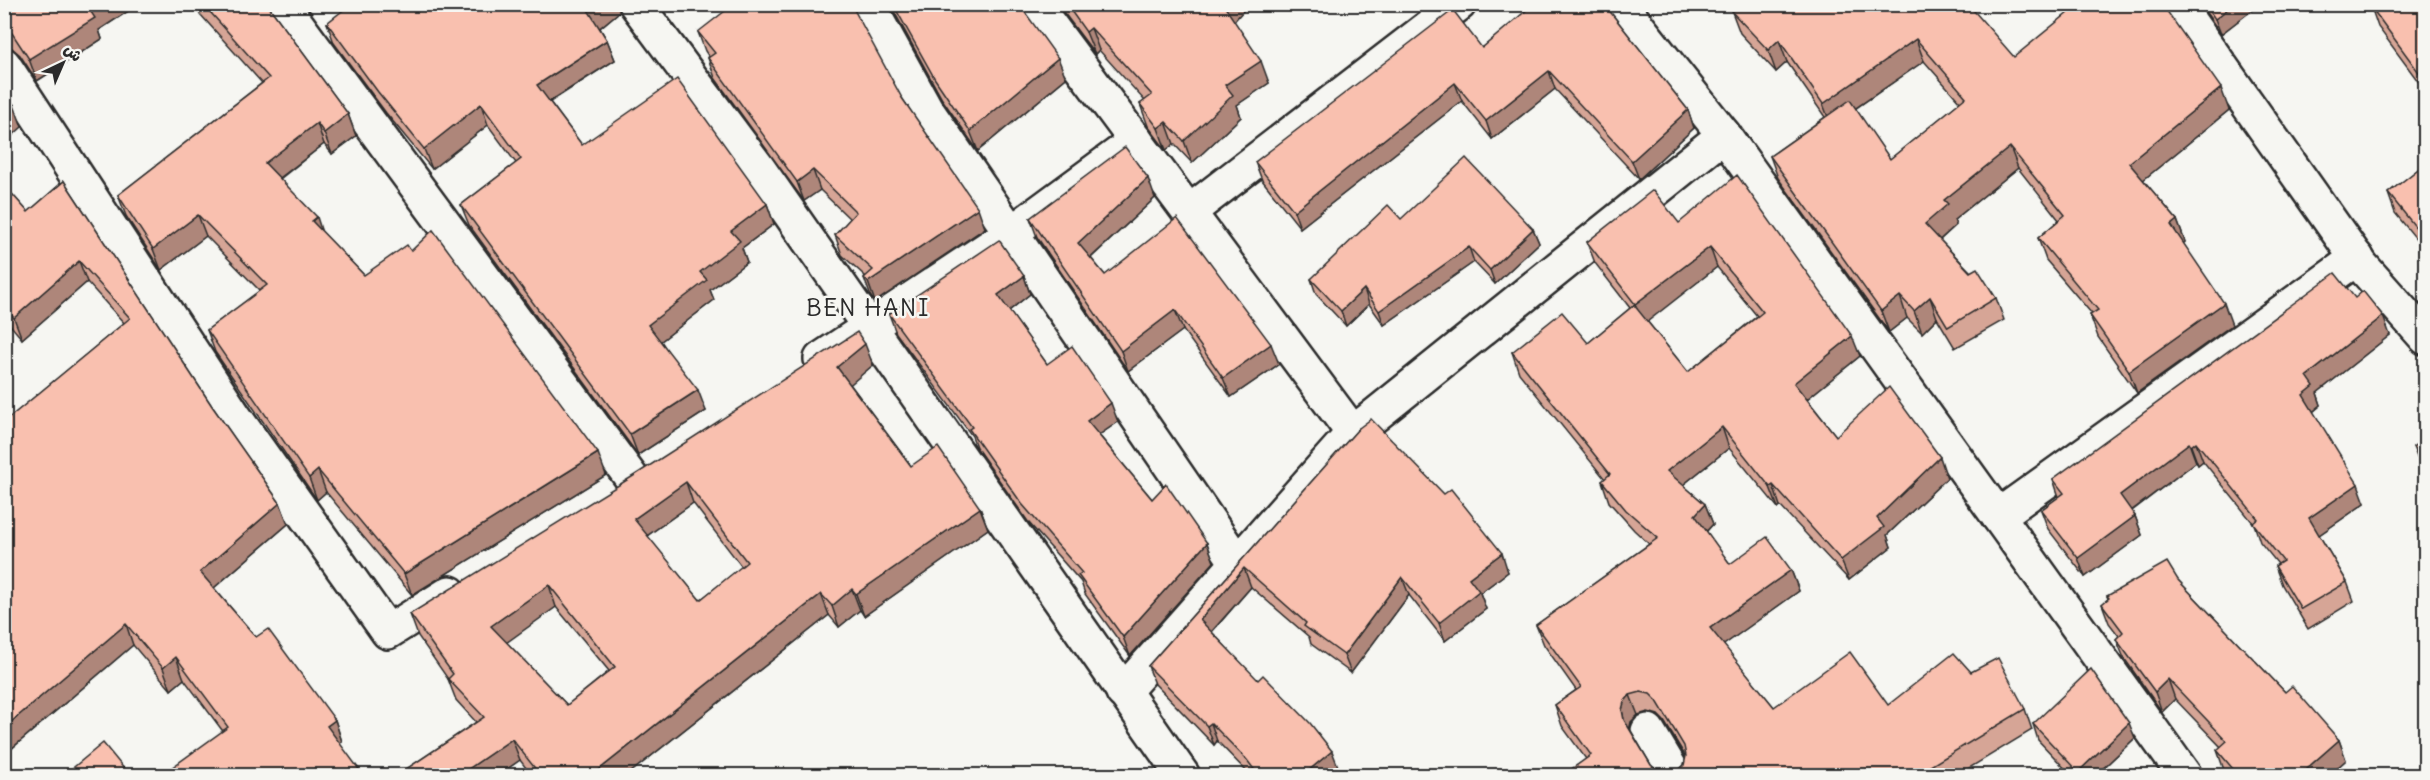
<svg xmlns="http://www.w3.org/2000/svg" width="2430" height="780" font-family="Delius,'Playpen Sans Arabic',sans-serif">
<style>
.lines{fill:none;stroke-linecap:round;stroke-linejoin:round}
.minor-casing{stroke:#2b2b2b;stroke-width:38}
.minor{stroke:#f6f6f2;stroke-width:33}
.wall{fill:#d6a596;stroke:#2b2b2b;stroke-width:1.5;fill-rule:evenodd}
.shaded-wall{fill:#ae867a;stroke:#2b2b2b;stroke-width:1.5}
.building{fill:#f9c0af;stroke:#2b2b2b;stroke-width:1.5;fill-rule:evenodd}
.labels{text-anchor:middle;stroke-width:5;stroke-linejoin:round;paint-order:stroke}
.quarter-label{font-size:24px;letter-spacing:1.5px;fill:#2b2b2b;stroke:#f6f6f2}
</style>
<rect width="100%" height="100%" fill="#f6f6f2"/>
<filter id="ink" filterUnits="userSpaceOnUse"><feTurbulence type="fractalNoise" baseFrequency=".0167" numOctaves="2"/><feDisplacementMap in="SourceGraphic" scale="12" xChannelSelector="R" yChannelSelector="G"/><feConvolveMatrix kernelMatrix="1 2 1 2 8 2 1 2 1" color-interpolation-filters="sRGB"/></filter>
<g filter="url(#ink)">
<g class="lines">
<defs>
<g id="minor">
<path d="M 282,4 L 633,480"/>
<path d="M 636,4 L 756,165 L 1183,776"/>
<path d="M 868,4 L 926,109 L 1238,564"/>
<path d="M 1034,4 L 1353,433"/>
<path d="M 1620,4 L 1724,135 L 2185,776"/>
<path d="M 2177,4 L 2362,266 L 2426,338"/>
<path d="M 4,65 L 235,417 L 388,632 L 450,593"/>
<path d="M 1189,212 L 1459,4"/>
<path d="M 821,359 L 1011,233 L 1136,141"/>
<path d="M 1998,516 L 2357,258"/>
<path d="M 1123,692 L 1353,433 L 1724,135"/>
<path d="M 1648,731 L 1675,776"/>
</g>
</defs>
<use href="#minor" class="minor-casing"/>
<use href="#minor" class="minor"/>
</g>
<g class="wall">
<path d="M 4,4 L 139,4 L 99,30 L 102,39 L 37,81 L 20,55 L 12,48 L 4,47 Z"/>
<path d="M 191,4 L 267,4 L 348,114 L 356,136 L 332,154 L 324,144 L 280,179 L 321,231 L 364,275 L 411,251 L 606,475 L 412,595 L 326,492 L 317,500 L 215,352 L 207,330 L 260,291 L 206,236 L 161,270 L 126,216 L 118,195 L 262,83 Z"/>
<path d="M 890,4 L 1019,4 L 1066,78 L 978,151 L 942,99 Z"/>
<path d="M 1059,4 L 1249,4 L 1234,21 L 1269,83 L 1237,105 L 1241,117 L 1192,163 L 1174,144 L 1166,150 L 1148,126 L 1140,104 L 1145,101 L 1099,50 L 1095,54 L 1061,9 Z"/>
<path d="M 1520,4 L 1604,4 L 1688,110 L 1694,128 L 1639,179 L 1555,89 L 1492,139 L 1462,101 L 1300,228 L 1262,180 L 1255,162 L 1482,48 L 1525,12 Z"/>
<path d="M 1739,4 L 2014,57 L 2229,110 L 2143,180 L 2177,220 L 2185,242 L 2183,243 L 2232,325 L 2137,393 L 2098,337 L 2090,315 L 2092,314 L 2046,260 L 2038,238 L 2059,220 L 2018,168 L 1954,220 L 1956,225 L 1940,240 L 1996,298 L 2004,320 L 1955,348 L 1937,318 L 1922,333 L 1907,318 L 1889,332 L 1778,178 L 1770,156 L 1825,117 L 1787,62 L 1776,72 L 1740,33 L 1732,12 ZM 1924,61 L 1960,102 L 1890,159 L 1855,109 Z"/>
<path d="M 2200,4 L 2260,4 L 2221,34 Z"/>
<path d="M 2426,4 L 2426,92 L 2378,27 L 2371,7 Z"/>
<path d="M 619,12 L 600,28 L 607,40 L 615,60 L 550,102 L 582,145 L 767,204 L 774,224 L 742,248 L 747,262 L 710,290 L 714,300 L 661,341 L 706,411 L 638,455 L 469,225 L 461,205 L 516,163 L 488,125 L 432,169 L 386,113 L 334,43 L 327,23 Z"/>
<path d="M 698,32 L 902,98 L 985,228 L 875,302 L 871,297 L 864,278 L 865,276 L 842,255 L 835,235 L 850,219 L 820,190 L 804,201 L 715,78 L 708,58 L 709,57 L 705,51 Z"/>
<path d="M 2426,163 L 2426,251 L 2395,213 L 2388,193 Z"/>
<path d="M 64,181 L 212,406 L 280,503 L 288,524 L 214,588 L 256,637 L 335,720 L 342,742 L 222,730 L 184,679 L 171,690 L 133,645 L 4,755 L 4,422 L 124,323 L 87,282 L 22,339 L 11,326 L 4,331 L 4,185 L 28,212 Z"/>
<path d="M 1155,198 L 1091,258 L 1105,275 L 1279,364 L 1231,397 L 1183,330 L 1128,371 L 1037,237 L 1030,218 Z"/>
<path d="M 1401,219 L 1533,229 L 1539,243 L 1495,284 L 1474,262 L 1384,325 L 1369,304 L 1346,326 L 1316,294 L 1311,279 Z"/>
<path d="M 1679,223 L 1860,356 L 1807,399 L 1836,436 L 1947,478 L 1887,535 L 1891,547 L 1849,580 L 1780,506 L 1778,508 L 1729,448 L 1683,485 L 1705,504 L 1713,524 L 1706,532 L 1730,564 L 1791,570 L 1799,591 L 1723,645 L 1774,707 L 1888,705 L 1971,672 L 2025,709 L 2032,730 L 1956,776 L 1562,776 L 1586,759 L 1562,726 L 1555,705 L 1576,690 L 1544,645 L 1536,625 L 1649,544 L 1634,530 L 1609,502 L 1602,481 L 1605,479 L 1519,373 L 1512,352 L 1588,343 L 1630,308 L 1595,263 L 1587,242 ZM 1717,267 L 1757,316 L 1688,372 L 1647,321 ZM 1648,712 L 1658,715 L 1664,721 L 1686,757 L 1684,765 L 1677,772 L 1667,774 L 1658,771 L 1651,765 L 1630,729 L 1631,722 L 1638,715 Z"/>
<path d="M 1024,276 L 1030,294 L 1009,311 L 1047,364 L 1118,422 L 1099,435 L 1152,499 L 1207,543 L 1214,562 L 1130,656 L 1085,594 L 1081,582 L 1029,523 L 976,447 L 972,436 L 896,333 L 889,314 Z"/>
<path d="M 2355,298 L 2390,335 L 2317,393 L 2321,405 L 2313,412 L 2365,503 L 2319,535 L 2347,582 L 2354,601 L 2308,629 L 2282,585 L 2275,566 L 2278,564 L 2260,542 L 2254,524 L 2203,461 L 2198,465 L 2196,462 L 2132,511 L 2135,516 L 2142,535 L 2085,577 L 2048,529 L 2041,510 L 2059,497 L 2053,479 Z"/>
<path d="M 873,365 L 850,384 L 911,466 L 980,508 L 988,529 L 864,616 L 860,610 L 839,627 L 829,615 L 626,776 L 532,776 L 520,760 L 497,776 L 396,776 L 476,722 L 456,700 L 448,679 L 418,636 L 410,614 ZM 693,503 L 742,567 L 700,600 L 647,536 ZM 556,607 L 609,671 L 567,705 L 506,642 Z"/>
<path d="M 1359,428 L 1508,572 L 1480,593 L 1486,609 L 1445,641 L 1409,595 L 1351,673 L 1311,644 L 1309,637 L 1251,587 L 1212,632 L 1339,769 L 1331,776 L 1251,776 L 1217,741 L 1214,745 L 1155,684 L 1148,666 Z"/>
<path d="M 2426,437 L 2426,471 L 2419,462 L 2413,447 Z"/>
<path d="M 2178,580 L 2285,692 L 2339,740 L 2346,760 L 2328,776 L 2229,776 L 2224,770 L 2217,750 L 2221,747 L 2175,699 L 2162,712 L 2124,658 L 2116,639 L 2119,636 L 2109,623 L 2102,604 L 2108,599 L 2107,596 Z"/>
<path d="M 2033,724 L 2135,738 L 2095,776 L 2072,776 L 2038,740 Z"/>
</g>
<g class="shaded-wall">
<path d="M 97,4 L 139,4 L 99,30 L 102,39 L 37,81 L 29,59 L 89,9 Z"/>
<path d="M 595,4 L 619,4 L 619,12 L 596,31 L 588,10 Z"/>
<path d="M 1223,4 L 1249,4 L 1230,26 Z"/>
<path d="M 2234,4 L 2260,4 L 2221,34 L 2215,19 Z"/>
<path d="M 1091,28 L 1099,50 L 1095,54 L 1086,32 Z"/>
<path d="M 1916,39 L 1924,61 L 1831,125 L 1823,104 Z"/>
<path d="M 607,40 L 615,60 L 544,105 L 537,85 Z"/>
<path d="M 1779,40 L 1787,62 L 1776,72 L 1768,50 Z"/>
<path d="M 1058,58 L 1066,78 L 978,151 L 970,131 Z"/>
<path d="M 1261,61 L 1269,83 L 1237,105 L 1241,117 L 1192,163 L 1184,141 L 1225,85 Z"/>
<path d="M 1549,71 L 1555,89 L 1492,139 L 1486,121 Z"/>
<path d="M 1455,83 L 1462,101 L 1300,228 L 1294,211 Z"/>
<path d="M 2221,88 L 2229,110 L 2137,185 L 2129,163 Z"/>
<path d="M 481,104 L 488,125 L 432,169 L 424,149 Z"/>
<path d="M 14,105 L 22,127 L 4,143 L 4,115 Z"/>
<path d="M 1688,110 L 1694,128 L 1639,179 L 1632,161 Z"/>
<path d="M 348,114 L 356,136 L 332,154 L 324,133 Z"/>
<path d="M 1166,122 L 1174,144 L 1166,150 L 1158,128 Z"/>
<path d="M 317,123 L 324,144 L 272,184 L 265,163 Z"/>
<path d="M 2010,147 L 2018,168 L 1954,220 L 1956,225 L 1933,246 L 1925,224 L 1944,200 Z"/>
<path d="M 813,170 L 820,190 L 804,201 L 797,182 Z"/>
<path d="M 1148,178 L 1155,198 L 1085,263 L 1078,243 Z"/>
<path d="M 767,204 L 774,224 L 742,248 L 747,262 L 710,290 L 714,300 L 656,345 L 648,325 L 700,272 L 731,231 Z"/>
<path d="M 978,208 L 985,228 L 875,302 L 868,282 Z"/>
<path d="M 198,215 L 206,236 L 161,270 L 153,249 Z"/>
<path d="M 317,217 L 324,239 L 312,221 Z"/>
<path d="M 2177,220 L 2185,242 L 2179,247 L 2171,225 Z"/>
<path d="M 1533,229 L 1539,243 L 1495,284 L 1490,270 Z"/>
<path d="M 1469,247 L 1474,262 L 1384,325 L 1379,311 Z"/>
<path d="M 1710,247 L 1717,267 L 1643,325 L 1635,304 Z"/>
<path d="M 79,261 L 87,282 L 22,339 L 14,318 Z"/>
<path d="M 1024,276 L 1030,294 L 1005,314 L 998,295 Z"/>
<path d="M 1364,289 L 1369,304 L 1346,326 L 1341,311 Z"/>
<path d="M 1900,296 L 1907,318 L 1889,332 L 1881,311 Z"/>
<path d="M 1930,297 L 1937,318 L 1922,333 L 1914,311 Z"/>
<path d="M 2224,303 L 2232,325 L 2137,393 L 2129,371 Z"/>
<path d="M 4,309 L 11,326 L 4,331 Z"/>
<path d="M 1175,310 L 1183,330 L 1128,371 L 1121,351 Z"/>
<path d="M 2383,316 L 2390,335 L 2317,393 L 2321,405 L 2310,414 L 2303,395 L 2307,376 Z"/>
<path d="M 1852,336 L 1860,356 L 1802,403 L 1794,383 Z"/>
<path d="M 865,344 L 873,365 L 845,389 L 837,367 Z"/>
<path d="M 1271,344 L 1279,364 L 1231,397 L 1223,378 Z"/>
<path d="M 698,390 L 706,411 L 638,455 L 630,434 Z"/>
<path d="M 1111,403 L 1118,422 L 1093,439 L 1087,421 Z"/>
<path d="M 1722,427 L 1729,448 L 1674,492 L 1667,471 Z"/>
<path d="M 2196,442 L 2203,461 L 2198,465 L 2191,446 Z"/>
<path d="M 2189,443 L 2196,462 L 2127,514 L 2120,495 Z"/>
<path d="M 598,453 L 606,475 L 412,595 L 404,574 Z"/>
<path d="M 1940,457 L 1947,478 L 1887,535 L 1891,547 L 1849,580 L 1841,560 L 1877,518 Z"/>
<path d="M 318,470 L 326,492 L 317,500 L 309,478 Z"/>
<path d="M 686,482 L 693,503 L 641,540 L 634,519 Z"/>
<path d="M 2358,484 L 2365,503 L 2316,537 L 2309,518 Z"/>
<path d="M 1773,485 L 1780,506 L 1778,508 L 1770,487 Z"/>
<path d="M 280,503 L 288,524 L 208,593 L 200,572 Z"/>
<path d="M 1705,504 L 1713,524 L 1702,536 L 1695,515 Z"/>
<path d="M 980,508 L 988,529 L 864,616 L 856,594 Z"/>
<path d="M 2135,516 L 2142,535 L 2085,577 L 2078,558 Z"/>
<path d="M 1207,543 L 1214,562 L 1130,656 L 1123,637 Z"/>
<path d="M 1502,553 L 1508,572 L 1480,593 L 1486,609 L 1445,641 L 1439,623 L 1469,578 Z"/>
<path d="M 1244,568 L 1251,587 L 1206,638 L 1200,620 Z"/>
<path d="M 1791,570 L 1799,591 L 1718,649 L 1710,628 Z"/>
<path d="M 1402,577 L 1409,595 L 1351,673 L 1344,655 Z"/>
<path d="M 549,585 L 556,607 L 499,648 L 491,626 Z"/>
<path d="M 852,589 L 860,610 L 839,627 L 832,606 Z"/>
<path d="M 821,594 L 829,615 L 626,776 L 591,776 Z"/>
<path d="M 126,624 L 133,645 L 4,755 L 4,728 Z"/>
<path d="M 176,657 L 184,679 L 171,690 L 163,668 Z"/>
<path d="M 2168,679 L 2175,699 L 2162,712 L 2155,692 Z"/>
<path d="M 1630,695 L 1638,715 L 1631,722 L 1629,731 L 1624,720 L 1622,710 L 1624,702 Z"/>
<path d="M 335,720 L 342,742 L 335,747 L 327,726 Z"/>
<path d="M 1211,723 L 1217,741 L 1214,745 L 1207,726 Z"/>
<path d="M 2129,723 L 2135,738 L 2095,776 L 2079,776 L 2078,772 Z"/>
<path d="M 512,739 L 520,760 L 497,776 L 458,776 Z"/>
<path d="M 2339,740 L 2346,760 L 2328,776 L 2298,776 Z"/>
<path d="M 1332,751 L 1339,769 L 1331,776 L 1302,776 Z"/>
</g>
<g class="building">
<path d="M 4,4 L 97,4 L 89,9 L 95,18 L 29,59 L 12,33 L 4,27 Z"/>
<path d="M 203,4 L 267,4 L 348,114 L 324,133 L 317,123 L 265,163 L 317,217 L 312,221 L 364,275 L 407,245 L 411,251 L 433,230 L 598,453 L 404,574 L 318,470 L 309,478 L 207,330 L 267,285 L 198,215 L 153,249 L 118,195 L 269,78 Z"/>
<path d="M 351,4 L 595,4 L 588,10 L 607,40 L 537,85 L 582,145 L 677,79 L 767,204 L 731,231 L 740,241 L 700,272 L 707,280 L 648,325 L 698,390 L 630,434 L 461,205 L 521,159 L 481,104 L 424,149 L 378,92 L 327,23 Z"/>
<path d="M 734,4 L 851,4 L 902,98 L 978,208 L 868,282 L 864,278 L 873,270 L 835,235 L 856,212 L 813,170 L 797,182 L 708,58 L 715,53 L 698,32 Z"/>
<path d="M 893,4 L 1019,4 L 1058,58 L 970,131 L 935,79 Z"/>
<path d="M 1066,4 L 1223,4 L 1261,61 L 1225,85 L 1233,95 L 1184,141 L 1166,122 L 1158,128 L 1140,104 L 1152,95 L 1091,28 L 1086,32 Z"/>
<path d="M 1527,4 L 1604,4 L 1688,110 L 1632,161 L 1549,71 L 1486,121 L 1455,83 L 1294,211 L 1255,162 L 1453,10 L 1482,48 L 1529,8 Z"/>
<path d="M 1739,4 L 1968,4 L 2014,57 L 2079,4 L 2162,4 L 2221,88 L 2129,163 L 2177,220 L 2171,225 L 2224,303 L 2129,371 L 2090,315 L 2098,310 L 2038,238 L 2065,215 L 2010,147 L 1944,200 L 1948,204 L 1925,224 L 1970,272 L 1977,268 L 1996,298 L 1948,327 L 1930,297 L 1914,311 L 1900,296 L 1881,311 L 1770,156 L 1850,100 L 1890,159 L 1966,97 L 1916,39 L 1823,104 L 1779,40 L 1768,50 L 1732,12 Z"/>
<path d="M 2205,4 L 2234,4 L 2215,19 Z"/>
<path d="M 2374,4 L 2426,4 L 2426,82 L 2371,7 Z"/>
<path d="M 4,90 L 14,105 L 4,115 Z"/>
<path d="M 1125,147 L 1148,178 L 1078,243 L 1105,275 L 1177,218 L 1271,344 L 1223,378 L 1175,310 L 1121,351 L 1030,218 Z"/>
<path d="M 1466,158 L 1533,229 L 1490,270 L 1469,247 L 1379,311 L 1364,289 L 1341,311 L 1311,279 L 1388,205 L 1401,219 Z"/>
<path d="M 2426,163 L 2426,240 L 2388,193 Z"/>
<path d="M 1737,175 L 1852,336 L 1794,383 L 1836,436 L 1889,387 L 1940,457 L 1877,518 L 1884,527 L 1841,560 L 1773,485 L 1770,487 L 1722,427 L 1667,471 L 1705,504 L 1695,515 L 1730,564 L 1767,537 L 1791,570 L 1710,628 L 1774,707 L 1850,652 L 1888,705 L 1954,653 L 1971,672 L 1998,658 L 2025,709 L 1927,768 L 1932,776 L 1701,776 L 1700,773 L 1696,776 L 1562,776 L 1591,755 L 1555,705 L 1581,687 L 1536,625 L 1658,538 L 1626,510 L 1602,481 L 1610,474 L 1512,352 L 1562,312 L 1588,343 L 1634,305 L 1688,372 L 1763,312 L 1710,247 L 1635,304 L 1587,242 L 1653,190 L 1679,223 ZM 1641,692 L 1650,694 L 1657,701 L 1684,746 L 1686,756 L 1684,765 L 1677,772 L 1667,774 L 1658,771 L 1651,765 L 1624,720 L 1622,710 L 1624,702 L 1630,695 Z"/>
<path d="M 64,181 L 212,406 L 280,503 L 200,572 L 256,637 L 268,629 L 335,720 L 327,726 L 364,776 L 160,776 L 228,727 L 176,657 L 163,668 L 126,624 L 4,728 L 4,422 L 130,318 L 79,261 L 14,318 L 4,307 L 4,185 L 28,212 Z"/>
<path d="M 999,240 L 1024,276 L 998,295 L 1047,364 L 1072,346 L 1111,403 L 1087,421 L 1152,499 L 1166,484 L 1207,543 L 1123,637 L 1078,575 L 1082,573 L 1022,504 L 969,429 L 972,427 L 889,314 Z"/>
<path d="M 2335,273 L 2355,298 L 2363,291 L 2383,316 L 2307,376 L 2314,386 L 2303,395 L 2358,484 L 2309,518 L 2347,582 L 2301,609 L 2275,566 L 2283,561 L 2253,523 L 2258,519 L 2196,442 L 2191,446 L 2189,443 L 2120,495 L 2135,516 L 2078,558 L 2041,510 L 2064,493 L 2053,479 Z"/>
<path d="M 857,332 L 865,344 L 837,367 L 911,466 L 938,447 L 980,508 L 856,594 L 852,589 L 832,606 L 821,594 L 591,776 L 541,776 L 512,739 L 458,776 L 396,776 L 484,717 L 448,679 L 453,674 L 410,614 L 635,475 ZM 686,482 L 747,562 L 700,600 L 634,519 ZM 549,585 L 615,667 L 567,705 L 491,626 Z"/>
<path d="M 1371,419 L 1444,494 L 1451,489 L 1502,553 L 1469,578 L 1479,591 L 1439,623 L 1402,577 L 1344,655 L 1304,626 L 1306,623 L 1244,568 L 1200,620 L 1258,680 L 1263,675 L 1310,723 L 1332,751 L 1302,776 L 1259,776 L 1247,760 L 1211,723 L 1207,726 L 1148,666 L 1359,428 Z"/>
<path d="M 2426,437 L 2426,462 L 2413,447 Z"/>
<path d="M 2167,562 L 2178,580 L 2285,692 L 2292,686 L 2339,740 L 2298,776 L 2239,776 L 2217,750 L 2227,741 L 2168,679 L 2155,692 L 2116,639 L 2123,632 L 2102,604 L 2109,598 L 2107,596 Z"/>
<path d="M 2091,669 L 2129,723 L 2078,772 L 2033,724 Z"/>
<path d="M 103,743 L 130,776 L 63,776 Z"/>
<path d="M 2112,769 L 2118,776 L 2104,776 Z"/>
</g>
</g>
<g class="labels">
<g class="quarter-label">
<text x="868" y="316">BEN HANI</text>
</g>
</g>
<rect width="2430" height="780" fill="none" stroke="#f6f6f2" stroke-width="24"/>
<rect x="12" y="12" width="2406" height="756" fill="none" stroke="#2b2b2b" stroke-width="2" filter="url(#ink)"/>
<g transform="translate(63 63) rotate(44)" stroke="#f6f6f2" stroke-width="4.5" paint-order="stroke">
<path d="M0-4.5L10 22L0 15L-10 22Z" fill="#2b2b2b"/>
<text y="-9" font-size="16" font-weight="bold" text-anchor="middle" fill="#2b2b2b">ش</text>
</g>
</svg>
